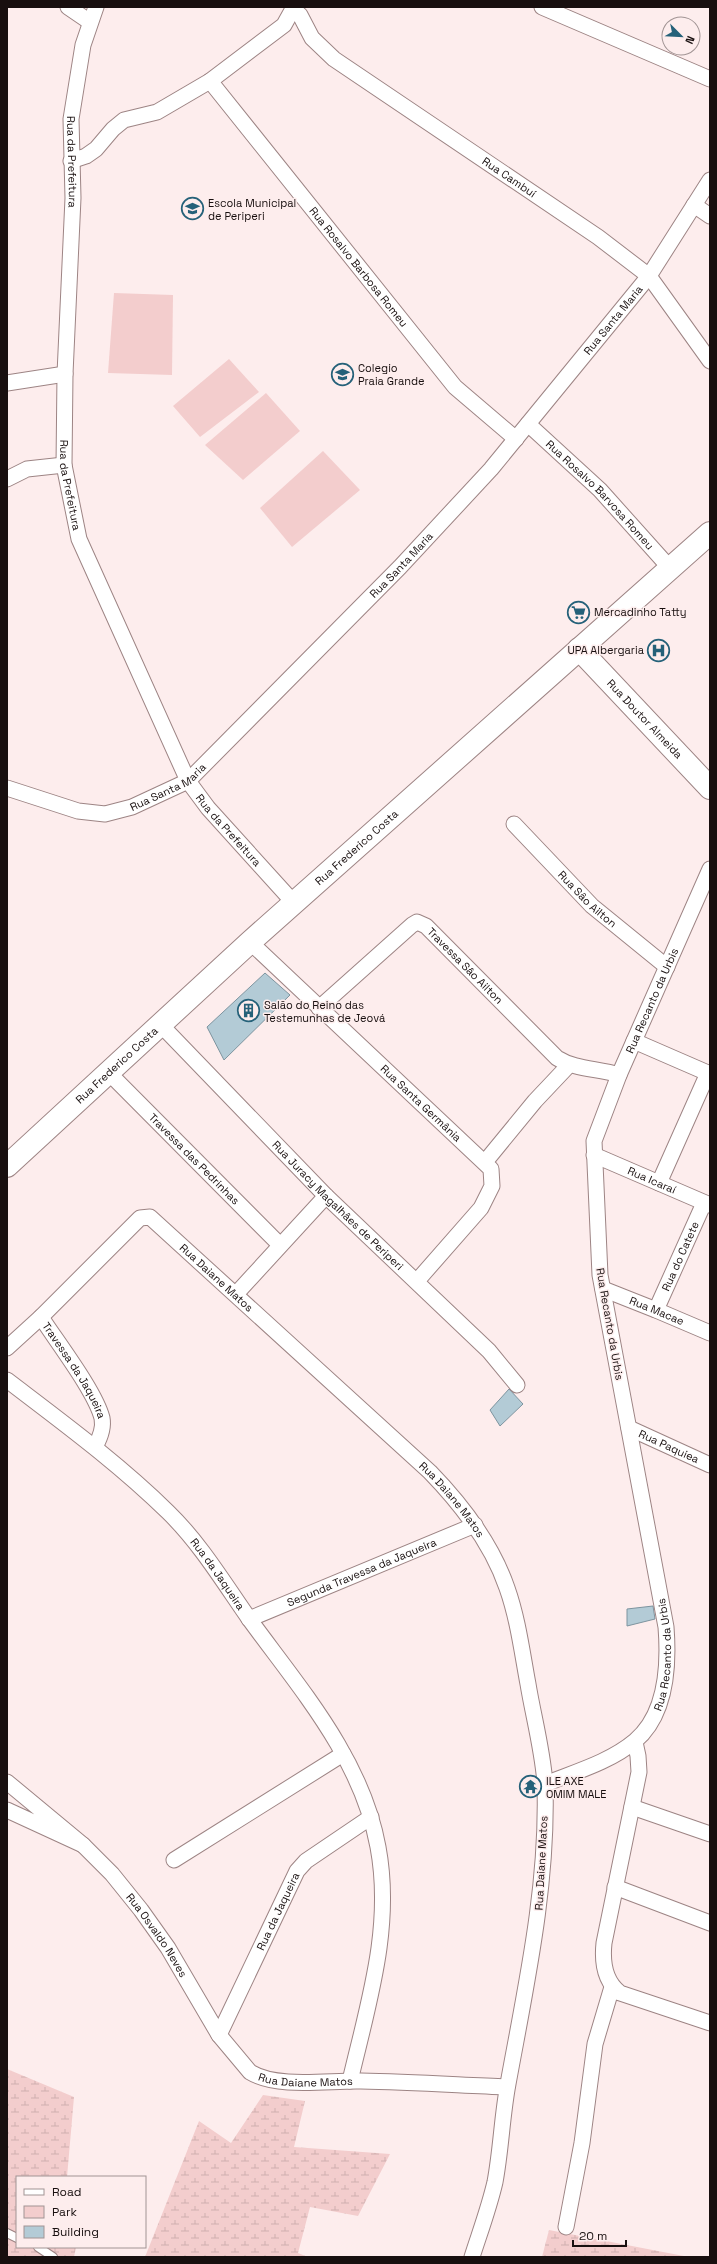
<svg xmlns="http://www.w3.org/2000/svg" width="717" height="2264" font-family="'Space Grotesk',sans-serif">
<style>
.wetland{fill:url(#wetland-marsh)}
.park{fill:#f3cdcd}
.building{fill:#b3cbd6;stroke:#7d949f}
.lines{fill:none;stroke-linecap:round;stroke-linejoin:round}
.lane-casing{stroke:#9d8484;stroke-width:10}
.street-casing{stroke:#9d8484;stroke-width:17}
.secondary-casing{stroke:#9d8484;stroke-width:24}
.lane{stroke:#fff;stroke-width:8}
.street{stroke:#fff;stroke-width:15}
.secondary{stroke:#fff;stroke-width:22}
.labels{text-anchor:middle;stroke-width:3;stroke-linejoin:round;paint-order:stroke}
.street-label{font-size:11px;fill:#180f0f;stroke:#fdeded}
.poi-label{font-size:11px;fill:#180f0f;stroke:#fdeded;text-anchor:start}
</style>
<defs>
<pattern id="wetland-marsh" width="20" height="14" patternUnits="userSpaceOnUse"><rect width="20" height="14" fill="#f3cdcd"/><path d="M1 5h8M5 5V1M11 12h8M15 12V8" fill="none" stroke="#d0afaf"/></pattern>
</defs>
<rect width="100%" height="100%" fill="#fdeded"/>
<g class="wetland">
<path d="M 7,2069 L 74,2097 L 67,2177 L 17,2177 L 17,2247 L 76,2247 L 74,2257 L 7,2257 Z"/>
<path d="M 263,2095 L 305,2101 L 294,2147 L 390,2154 L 358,2216 L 310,2207 L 298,2253 L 308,2257 L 145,2257 L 199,2121 L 231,2143 Z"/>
<path d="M 549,2230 L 689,2257 L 542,2257 Z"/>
</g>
<g class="park">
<path d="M 114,293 L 173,295 L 172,375 L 108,373 Z"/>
<path d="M 229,359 L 259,392 L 200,437 L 173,406 Z"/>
<path d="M 266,393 L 300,431 L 243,480 L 205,445 Z"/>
<path d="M 323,451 L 360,490 L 292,547 L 260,508 Z"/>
</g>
<g class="building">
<path d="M 265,973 L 290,995 L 224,1060 L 207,1027 Z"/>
<path d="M 509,1389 L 523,1404 L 500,1426 L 490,1410 Z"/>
<path d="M 653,1606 L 655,1619 L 627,1626 L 627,1609 Z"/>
</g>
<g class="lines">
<defs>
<g id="lane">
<path d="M 7,2233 L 17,2238"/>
<path d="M 38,2247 L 53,2257"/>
</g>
<g id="street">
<path d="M 68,7 L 90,22"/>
<path id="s1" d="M 96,7 L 83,45 L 71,119 L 73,198 L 65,374 L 64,465 L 79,539 L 188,781 L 208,808 L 294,903"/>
<path d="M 542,7 L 710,79"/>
<path id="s2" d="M 293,9 L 300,15 L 312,38 L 334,59 L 598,237 L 649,276 L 710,361"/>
<path id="s3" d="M 210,81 L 455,387 L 516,439"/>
<path d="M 71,161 L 86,156 L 96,149 L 113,129 L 124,120 L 157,112 L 210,81 L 284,25 L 294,7"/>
<path d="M 694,205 L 710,216"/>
<path d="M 7,383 L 65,374"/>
<path id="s4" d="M 528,424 L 600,490 L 669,567"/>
<path d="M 7,479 L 27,469 L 64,465"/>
<path id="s5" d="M 7,788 L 78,811 L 105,814 L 132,807 L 188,781 L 400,567 L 491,469 L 649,276 L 710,180"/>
<path id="s6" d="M 514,824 L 592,906 L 667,967"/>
<path id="s7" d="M 250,942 L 491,1169 L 492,1186 L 481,1208 L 417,1281"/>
<path id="s8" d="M 319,1008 L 412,925 L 417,922 L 426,926 L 557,1058 C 576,1070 598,1068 619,1075"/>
<path id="s9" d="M 160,1024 L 326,1196 L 489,1351 L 517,1385"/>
<path d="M 634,1041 L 710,1074"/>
<path id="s10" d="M 109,1073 L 280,1245"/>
<path id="s11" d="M 594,1155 L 710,1205"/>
<path d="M 485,1162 L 535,1101 L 569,1065"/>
<path d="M 659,1183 L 708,1073"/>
<path id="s12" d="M 603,1289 L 656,1310 L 710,1333"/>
<path d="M 236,1294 L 326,1196"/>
<path id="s13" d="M 656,1310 L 704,1203"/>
<path id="s14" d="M 41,1317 C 57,1342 95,1391 102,1418 C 104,1428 100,1438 95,1447"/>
<path id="s15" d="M 7,1348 L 41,1317 L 140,1218 L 150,1217 L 430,1472 C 462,1505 492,1544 507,1588 C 518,1619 522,1652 528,1684 C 533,1715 544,1756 545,1786 C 548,1887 526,1985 508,2084 C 502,2116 501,2150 495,2182 C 489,2208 480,2232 472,2257"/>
<path id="s16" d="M 7,1380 C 62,1422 118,1463 168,1512 C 200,1543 224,1583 250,1620 C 301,1690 362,1759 378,1847 C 393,1927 368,2004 350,2081"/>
<path id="s17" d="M 629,1428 L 710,1465"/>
<path id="s18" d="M 249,1619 L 475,1525"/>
<path d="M 635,1742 L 638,1756 L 639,1772 L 604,1943 C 602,1962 604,1981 620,1993 L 710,2023"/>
<path d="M 7,1782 L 83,1845 L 7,1810"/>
<path id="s19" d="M 545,1784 C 575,1772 610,1762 635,1741 C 667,1714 669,1665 666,1627 L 600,1275 L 594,1141 L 619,1075 L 710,869"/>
<path d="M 632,1807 L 710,1834"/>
<path id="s20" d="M 83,1845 L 112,1874 L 141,1910 L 168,1948 L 219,2035 L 250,2072 C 278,2089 329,2080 361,2081 C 410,2082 458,2085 507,2087"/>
<path d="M 174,1860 L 343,1754"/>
<path d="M 615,1887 L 710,1923"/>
<path id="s21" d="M 219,2035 L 297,1871 L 306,1861 L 371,1817"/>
<path d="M 566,2227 L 582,2143 L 595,2044 L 612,1987"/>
</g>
<g id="secondary">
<path id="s22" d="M 579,649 L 710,788"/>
<path id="s23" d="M 7,1166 L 250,942 L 710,533"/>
</g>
</defs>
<use href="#lane" class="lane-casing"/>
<use href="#street" class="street-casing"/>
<use href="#secondary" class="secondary-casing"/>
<use href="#lane" class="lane"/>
<use href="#street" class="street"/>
<use href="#secondary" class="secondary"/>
</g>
<defs>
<symbol id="school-ring" viewBox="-11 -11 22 22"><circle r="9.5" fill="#fdeded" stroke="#256179" stroke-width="1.5"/><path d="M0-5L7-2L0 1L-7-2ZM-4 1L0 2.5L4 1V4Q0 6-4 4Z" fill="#256179"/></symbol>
<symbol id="supermarket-ring" viewBox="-11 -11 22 22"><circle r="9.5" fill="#fdeded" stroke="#256179" stroke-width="1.5"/><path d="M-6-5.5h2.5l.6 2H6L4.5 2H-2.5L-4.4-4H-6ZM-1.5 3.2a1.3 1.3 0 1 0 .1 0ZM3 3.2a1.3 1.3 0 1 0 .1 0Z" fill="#256179"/></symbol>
<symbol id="hospital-ring" viewBox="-11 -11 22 22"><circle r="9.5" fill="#fdeded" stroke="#256179" stroke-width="1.5"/><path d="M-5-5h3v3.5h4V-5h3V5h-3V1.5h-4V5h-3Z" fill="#256179"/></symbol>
<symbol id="building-ring" viewBox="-11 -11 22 22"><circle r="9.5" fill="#fdeded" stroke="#256179" stroke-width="1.5"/><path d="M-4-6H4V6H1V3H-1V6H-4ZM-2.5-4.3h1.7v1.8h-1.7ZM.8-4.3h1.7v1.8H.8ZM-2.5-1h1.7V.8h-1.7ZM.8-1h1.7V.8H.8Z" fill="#256179"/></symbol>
<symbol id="temple-ring" viewBox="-11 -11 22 22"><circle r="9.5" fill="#fdeded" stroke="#256179" stroke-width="1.5"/><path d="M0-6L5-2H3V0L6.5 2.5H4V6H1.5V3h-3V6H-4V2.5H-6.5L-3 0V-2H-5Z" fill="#256179"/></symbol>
</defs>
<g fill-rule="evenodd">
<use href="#school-ring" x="180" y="196" width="25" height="25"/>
<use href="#school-ring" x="330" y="362" width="25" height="25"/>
<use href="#supermarket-ring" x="566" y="600" width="25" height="25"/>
<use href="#hospital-ring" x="646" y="638" width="25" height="25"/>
<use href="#building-ring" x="236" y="998" width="25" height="25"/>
<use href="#temple-ring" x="518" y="1774" width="25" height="25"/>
</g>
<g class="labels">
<g class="street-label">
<text dy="4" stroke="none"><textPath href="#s1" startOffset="158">Rua da Prefeitura</textPath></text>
<text dy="4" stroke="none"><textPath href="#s2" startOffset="277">Rua Cambuí</textPath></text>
<text dy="4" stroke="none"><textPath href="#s3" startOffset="238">Rua Rosalvo Barbosa Romeu</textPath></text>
<text dy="4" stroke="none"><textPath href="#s5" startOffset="819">Rua Santa Maria</textPath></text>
<text dy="4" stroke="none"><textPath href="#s1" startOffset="482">Rua da Prefeitura</textPath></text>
<text dy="4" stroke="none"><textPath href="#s4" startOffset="101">Rua Rosalvo Barvosa Romeu</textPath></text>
<text dy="4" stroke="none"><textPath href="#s5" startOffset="495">Rua Santa Maria</textPath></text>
<text dy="4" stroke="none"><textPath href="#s22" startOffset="96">Rua Doutor Almeida</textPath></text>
<text dy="4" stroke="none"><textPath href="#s5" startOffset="171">Rua Santa Maria</textPath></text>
<text dy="4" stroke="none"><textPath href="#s1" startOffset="866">Rua da Prefeitura</textPath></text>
<text dy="4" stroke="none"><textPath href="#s23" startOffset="473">Rua Frederico Costa</textPath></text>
<text dy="4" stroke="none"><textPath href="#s6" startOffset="105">Rua Sâo Ailton</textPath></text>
<text dy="4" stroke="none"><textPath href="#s8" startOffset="196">Travessa Sâo Ailton</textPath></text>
<text dy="4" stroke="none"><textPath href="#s19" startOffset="867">Rua Recanto da Urbis</textPath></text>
<text dy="4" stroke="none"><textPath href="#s23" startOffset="149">Rua Frederico Costa</textPath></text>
<text dy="4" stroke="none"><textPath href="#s7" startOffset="235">Rua Santa Germânia</textPath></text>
<text dy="4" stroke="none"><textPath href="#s10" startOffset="121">Travessa das Pedrinhas</textPath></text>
<text dy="4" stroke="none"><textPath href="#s11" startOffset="63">Rua Icaraí</textPath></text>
<text dy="4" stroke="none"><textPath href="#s9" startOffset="254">Rua Juracy Magalhâes de Periperi</textPath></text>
<text dy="4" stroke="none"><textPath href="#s13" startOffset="59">Rua do Catete</textPath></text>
<text dy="4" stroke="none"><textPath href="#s15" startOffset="286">Rua Daiane Matos</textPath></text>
<text dy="4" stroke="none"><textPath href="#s12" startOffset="58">Rua Macae</textPath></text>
<text transform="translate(610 1324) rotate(80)" y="4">Rua Recanto da Urbis</text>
<text dy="4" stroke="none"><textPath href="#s14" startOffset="63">Travessa da Jaqueira</textPath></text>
<text dy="4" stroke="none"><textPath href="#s17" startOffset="44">Rua Paquiea</textPath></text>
<text dy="4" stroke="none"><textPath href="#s15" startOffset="610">Rua Daiane Matos</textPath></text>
<text dy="4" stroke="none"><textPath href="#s18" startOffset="122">Segunda Travessa da Jaqueira</textPath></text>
<text dy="4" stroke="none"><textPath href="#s16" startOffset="288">Rua da Jaqueira</textPath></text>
<text dy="4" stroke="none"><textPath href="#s19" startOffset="195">Rua Recanto da Urbis</textPath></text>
<text transform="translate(541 1863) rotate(-87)" y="4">Rua Daiane Matos</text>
<text dy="4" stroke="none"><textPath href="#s21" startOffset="137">Rua da Jaqueira</textPath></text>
<text dy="4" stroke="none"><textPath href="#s20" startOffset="117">Rua Osvaldo Neves</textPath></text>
<text dy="4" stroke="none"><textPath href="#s20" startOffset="340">Rua Daiane Matos</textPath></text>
</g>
<g class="poi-label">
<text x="208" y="207">Escola Municipal<tspan x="208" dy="13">de Periperi</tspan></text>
<text x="358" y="372">Colegio<tspan x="358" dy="13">Praia Grande</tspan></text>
<text x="594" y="616">Mercadinho Tatty</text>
<text x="644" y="654" text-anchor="end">UPA Albergaria</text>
<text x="264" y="1009">Salão do Reino das<tspan x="264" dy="13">Testemunhas de Jeová</tspan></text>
<text x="546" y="1785">ILE AXE<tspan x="546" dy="13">OMIM MALE</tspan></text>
</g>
</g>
<rect width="717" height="2264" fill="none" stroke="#180f0f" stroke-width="16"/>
<rect x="16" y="2176" width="130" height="72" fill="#fdeded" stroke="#a19494"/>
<rect x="24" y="2189" width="20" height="6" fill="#ffffff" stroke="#a19494"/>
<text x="52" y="2196" font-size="12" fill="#180f0f">Road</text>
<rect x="24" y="2206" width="20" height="12" fill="#f3cdcd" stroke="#a19494"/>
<text x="52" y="2216" font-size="12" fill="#180f0f">Park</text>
<rect x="24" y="2226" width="20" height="12" fill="#b3cbd6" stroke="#a19494"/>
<text x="52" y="2236" font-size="12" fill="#180f0f">Building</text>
<g transform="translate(681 36) rotate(114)"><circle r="19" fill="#fdeded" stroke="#a19494"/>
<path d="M0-3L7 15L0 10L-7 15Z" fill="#256179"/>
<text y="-6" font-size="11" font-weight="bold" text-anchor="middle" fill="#180f0f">N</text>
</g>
<path d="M573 2240v6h53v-6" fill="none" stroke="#180f0f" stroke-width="2"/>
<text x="579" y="2240" font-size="12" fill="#180f0f" stroke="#fdeded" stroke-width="3" paint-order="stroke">20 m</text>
</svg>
